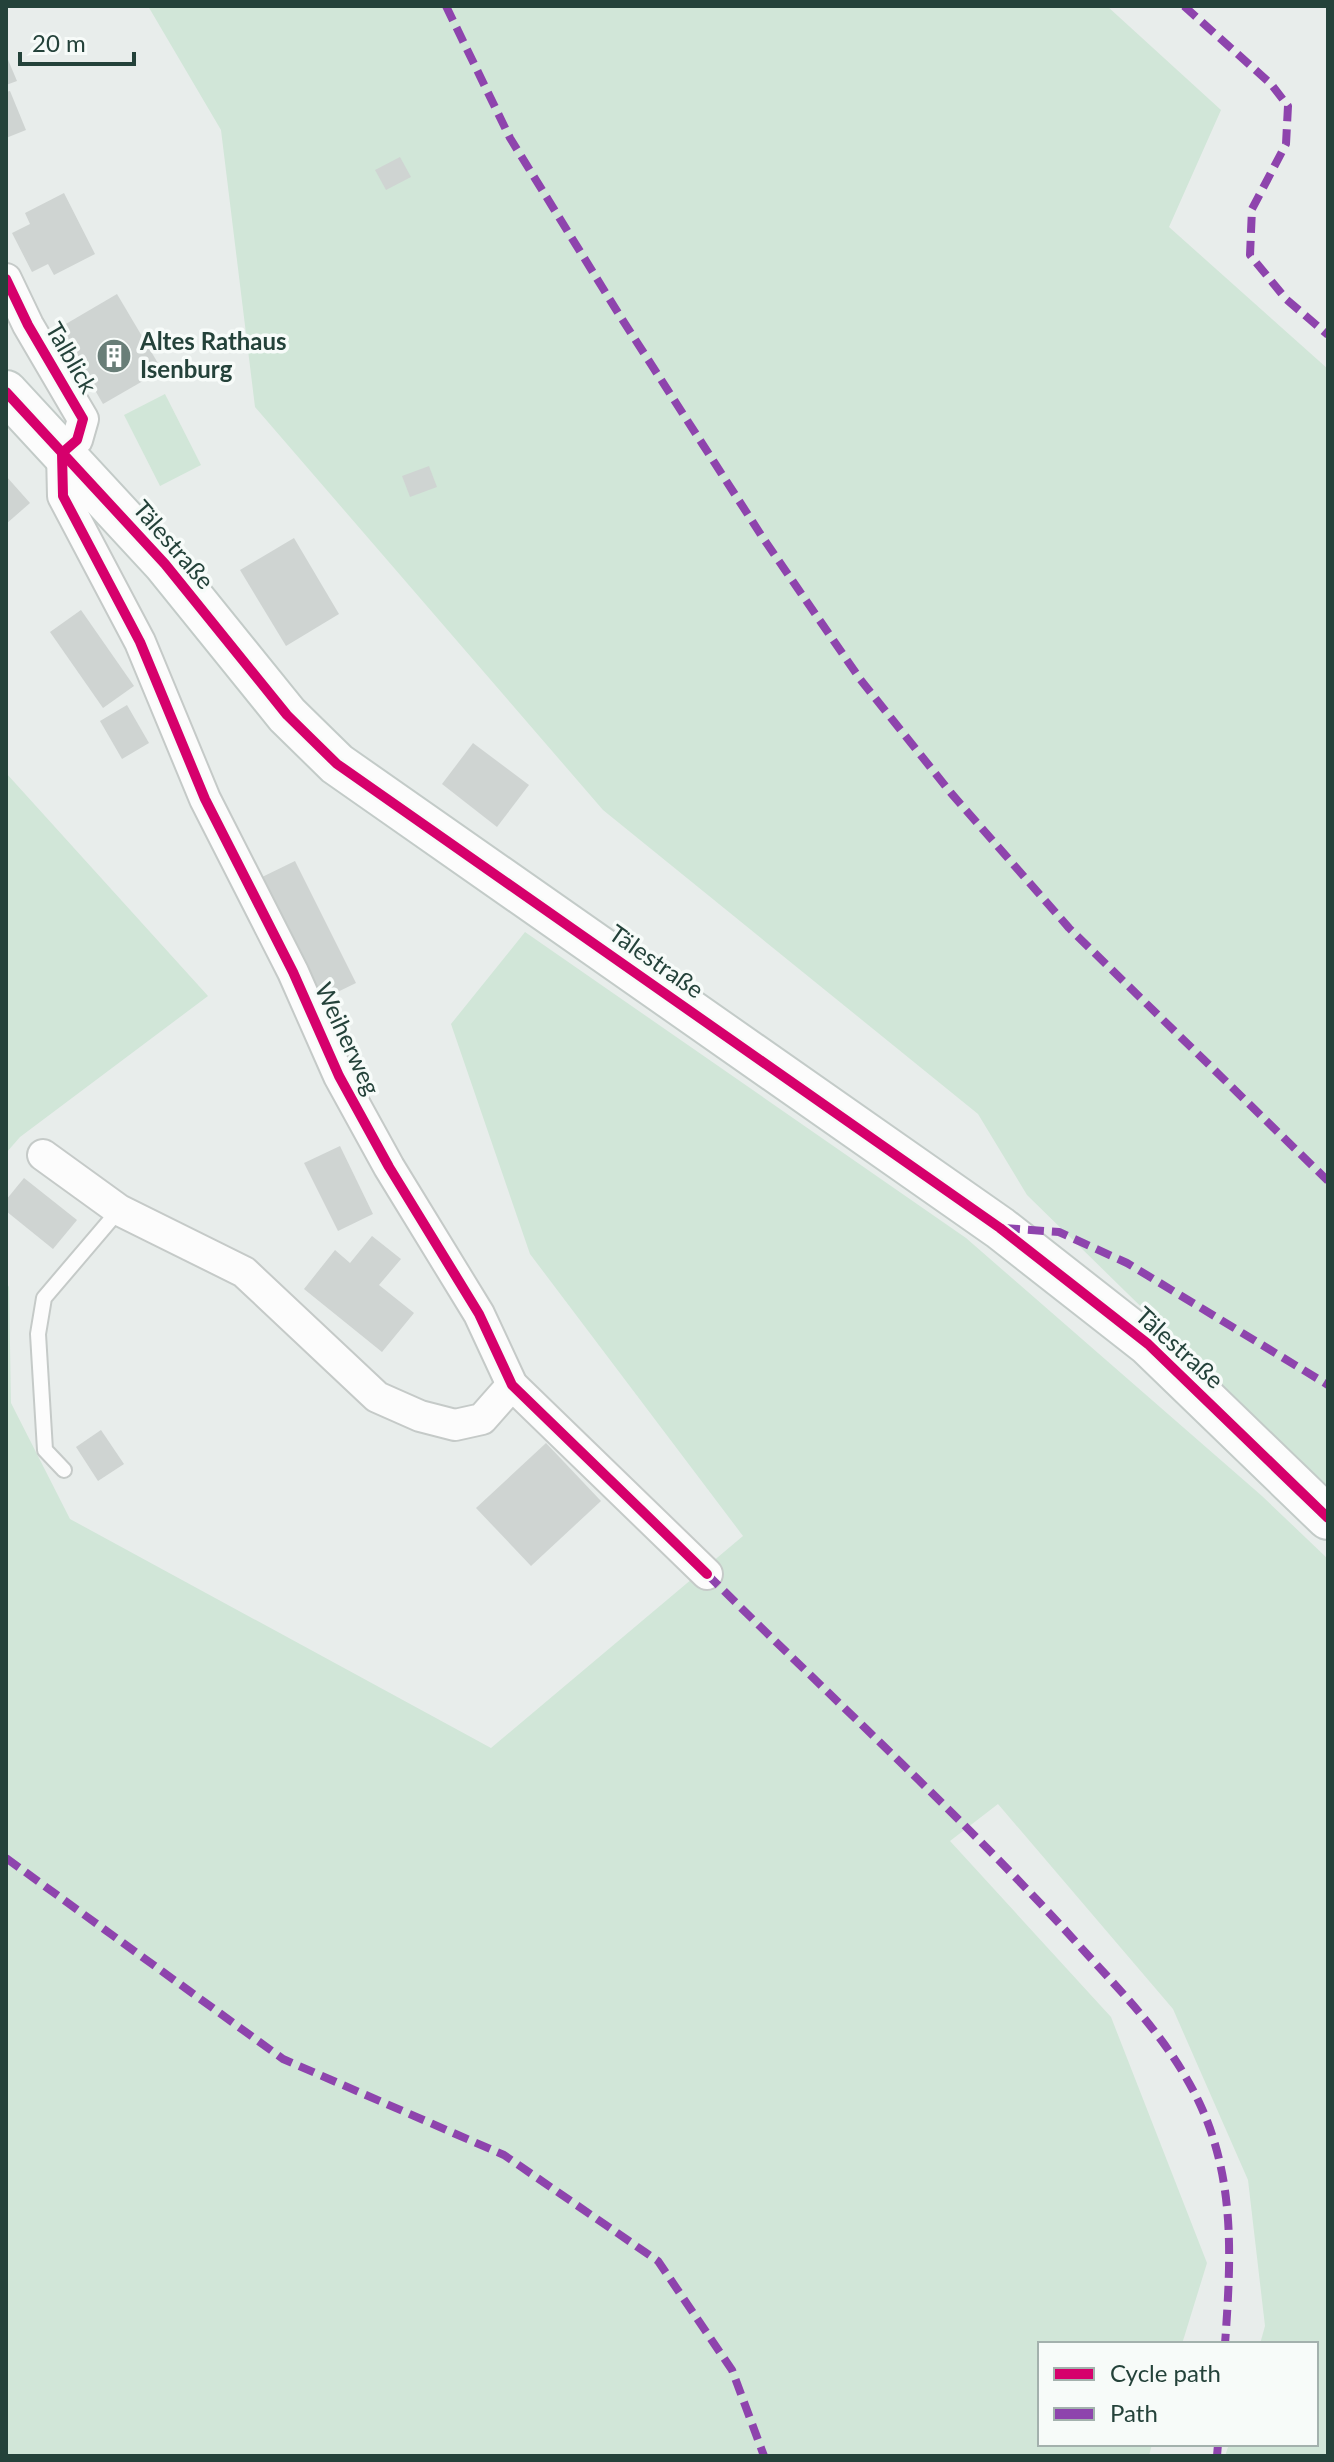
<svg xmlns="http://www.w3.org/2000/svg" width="1334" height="2462" font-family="Lato,sans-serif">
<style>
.green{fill:#d1e6d8}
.building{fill:#cfd4d2}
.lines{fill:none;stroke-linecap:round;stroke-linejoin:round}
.lane-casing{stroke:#c5cac8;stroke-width:18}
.street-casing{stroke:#c5cac8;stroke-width:34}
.secondary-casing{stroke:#c3cbc8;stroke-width:46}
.lane{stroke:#fcfcfc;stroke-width:14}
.street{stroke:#fcfcfc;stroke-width:30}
.secondary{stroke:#fcfcfc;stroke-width:42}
.quiet{stroke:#8e44ad;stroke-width:8;stroke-dasharray:16 8;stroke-linecap:butt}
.cycleway-casing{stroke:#f7fbf9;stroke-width:15}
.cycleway{stroke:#d6006c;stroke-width:10}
.labels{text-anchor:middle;stroke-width:7;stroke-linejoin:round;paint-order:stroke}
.poi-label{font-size:24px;font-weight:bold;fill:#24423a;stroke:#f7fbf9;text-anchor:start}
.street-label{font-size:24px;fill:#24423a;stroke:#f7fbf9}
</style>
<rect width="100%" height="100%" fill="#e8edeb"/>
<g class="green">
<path d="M 148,6 L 1107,6 L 1221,110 L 1169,227 L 1328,369 L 1328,1490 L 1027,1195 L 978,1114 L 603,810 L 255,407 L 221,130 Z"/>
<path d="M 165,394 L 201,465 L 160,486 L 124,415 Z"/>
<path d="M 6,773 L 208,996 L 20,1137 L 6,1153 Z"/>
<path d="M 525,932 L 966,1238 L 1262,1496 L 1328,1559 L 1328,2456 L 1225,2456 L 1229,2444 L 1316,2444 L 1316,2344 L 1260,2344 L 1265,2326 L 1248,2180 L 1173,2009 L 998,1804 L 950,1841 L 1111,2017 L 1207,2263 L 1182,2344 L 1040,2344 L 1040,2444 L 1152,2444 L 1149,2456 L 6,2456 L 6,1282 L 9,1287 L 11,1403 L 70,1519 L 491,1748 L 743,1536 L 530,1254 L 451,1024 Z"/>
</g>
<g class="building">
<path d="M 6,55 L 17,81 L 6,85 Z"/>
<path d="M 10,91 L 26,130 L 6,138 L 6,92 Z"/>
<path d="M 400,157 L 411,177 L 386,190 L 375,170 Z"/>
<path d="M 64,193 L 95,254 L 54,275 L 48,264 L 32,272 L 12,233 L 30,224 L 25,213 Z"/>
<path d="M 117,294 L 162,370 L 103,404 L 59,328 Z"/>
<path d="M 429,466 L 437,487 L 410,497 L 402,476 Z"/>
<path d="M 6,476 L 30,503 L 6,524 Z"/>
<path d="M 294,538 L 339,614 L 286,646 L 240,570 Z"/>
<path d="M 81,610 L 134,686 L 103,708 L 50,632 Z"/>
<path d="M 127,705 L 149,743 L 122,759 L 100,721 Z"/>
<path d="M 473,743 L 529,785 L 497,827 L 442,784 Z"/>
<path d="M 295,861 L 356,983 L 319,1001 L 258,879 Z"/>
<path d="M 340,1146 L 373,1214 L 338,1231 L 304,1163 Z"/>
<path d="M 24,1178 L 77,1220 L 53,1249 L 6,1211 L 6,1200 Z"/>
<path d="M 372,1236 L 401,1259 L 379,1285 L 414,1313 L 382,1352 L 304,1289 L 335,1250 L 350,1263 Z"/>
<path d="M 101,1430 L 124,1464 L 98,1481 L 76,1447 Z"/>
<path d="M 546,1443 L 601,1501 L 531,1566 L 476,1508 Z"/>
</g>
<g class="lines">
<defs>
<path id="lane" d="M 64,1470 L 45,1450 L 38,1334 L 44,1298 L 119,1210"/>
<g id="street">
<path d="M 6,279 L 28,325 L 83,419 L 77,440 L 62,453 L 63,496 L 140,642 L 205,799 L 293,972 L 339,1076 L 389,1167 L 479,1314 L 512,1385 L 707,1574"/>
<path d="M 43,1155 L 119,1210 L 244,1272 L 377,1397 L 420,1416 L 455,1425 L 482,1419 L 512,1385"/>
</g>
<path id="secondary" d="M 6,392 L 165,564 L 287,715 L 337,764 L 1000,1228 L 1148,1344 L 1328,1518"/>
</defs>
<use href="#lane" class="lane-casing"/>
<use href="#street" class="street-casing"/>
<use href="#secondary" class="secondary-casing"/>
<use href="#lane" class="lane"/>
<use href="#street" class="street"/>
<use href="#secondary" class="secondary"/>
<g class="quiet">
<path d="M 446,6 L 510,138 L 620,316 L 763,538 L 860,679 L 951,793 L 1069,928 L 1328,1181"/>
<path d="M 1184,6 L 1271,84 L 1288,106 L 1286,144 L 1252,209 L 1250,255 L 1286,299 L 1328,335"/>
<path d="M 1004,1228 L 1059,1232 L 1127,1263 L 1328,1385"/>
<path d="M 707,1574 C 830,1697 959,1813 1076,1942 C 1122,1993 1168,2038 1198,2100 C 1236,2179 1231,2259 1225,2344"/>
<path d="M 6,1858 L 283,2059 L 504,2155 L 658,2261 L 732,2370 L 764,2456"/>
<path d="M 1217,2456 L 1218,2444"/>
</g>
<defs>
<g id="cycleway">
<path d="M 6,279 L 28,325 L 83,419 L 77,440 L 62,453"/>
<path d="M 6,392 L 165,564 L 287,715 L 337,764 L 1000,1228 L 1148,1344 L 1328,1518"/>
<path d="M 62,453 L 63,496 L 140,642 L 205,799 L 293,972 L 339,1076 L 389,1167 L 479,1314 L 512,1385 L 707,1574"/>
</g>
</defs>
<use href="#cycleway" class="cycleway-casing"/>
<use href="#cycleway" class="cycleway"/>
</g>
<defs>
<symbol id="building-disc" viewBox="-11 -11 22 22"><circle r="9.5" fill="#697e78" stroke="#f7fbf9"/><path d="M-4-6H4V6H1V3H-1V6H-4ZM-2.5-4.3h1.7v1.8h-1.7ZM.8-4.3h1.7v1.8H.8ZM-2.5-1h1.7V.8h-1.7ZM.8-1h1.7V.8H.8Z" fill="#fff"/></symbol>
</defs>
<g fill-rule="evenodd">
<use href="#building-disc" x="94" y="336" width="40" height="40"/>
</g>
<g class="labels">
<g class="poi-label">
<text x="140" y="350">Altes Rathaus<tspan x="140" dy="28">Isenburg</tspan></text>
</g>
<g class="street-label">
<text transform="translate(71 358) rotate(60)" y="8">Talblick</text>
<text transform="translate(173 545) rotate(49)" y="8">Tälestraße</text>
<text transform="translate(656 962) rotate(35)" y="8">Tälestraße</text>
<text transform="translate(347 1039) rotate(65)" y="8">Weiherweg</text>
<text transform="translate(1179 1348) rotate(42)" y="8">Tälestraße</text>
</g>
</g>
<rect width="1334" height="2462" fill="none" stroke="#24423a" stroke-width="16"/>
<rect x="1038" y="2342" width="280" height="104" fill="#f7fbf9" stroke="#a3b1ad" stroke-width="2"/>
<rect x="1054" y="2368" width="40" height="12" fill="#d6006c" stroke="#a3b1ad" stroke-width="2"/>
<text x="1110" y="2382" font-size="24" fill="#24423a">Cycle path</text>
<rect x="1054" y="2408" width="40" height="12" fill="#8e44ad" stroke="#a3b1ad" stroke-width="2"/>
<text x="1110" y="2422" font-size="24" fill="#24423a">Path</text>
<path d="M20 52v12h114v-12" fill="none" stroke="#24423a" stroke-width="4"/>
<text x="32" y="52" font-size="24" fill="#24423a" stroke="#f7fbf9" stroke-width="6" paint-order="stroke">20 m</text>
</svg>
